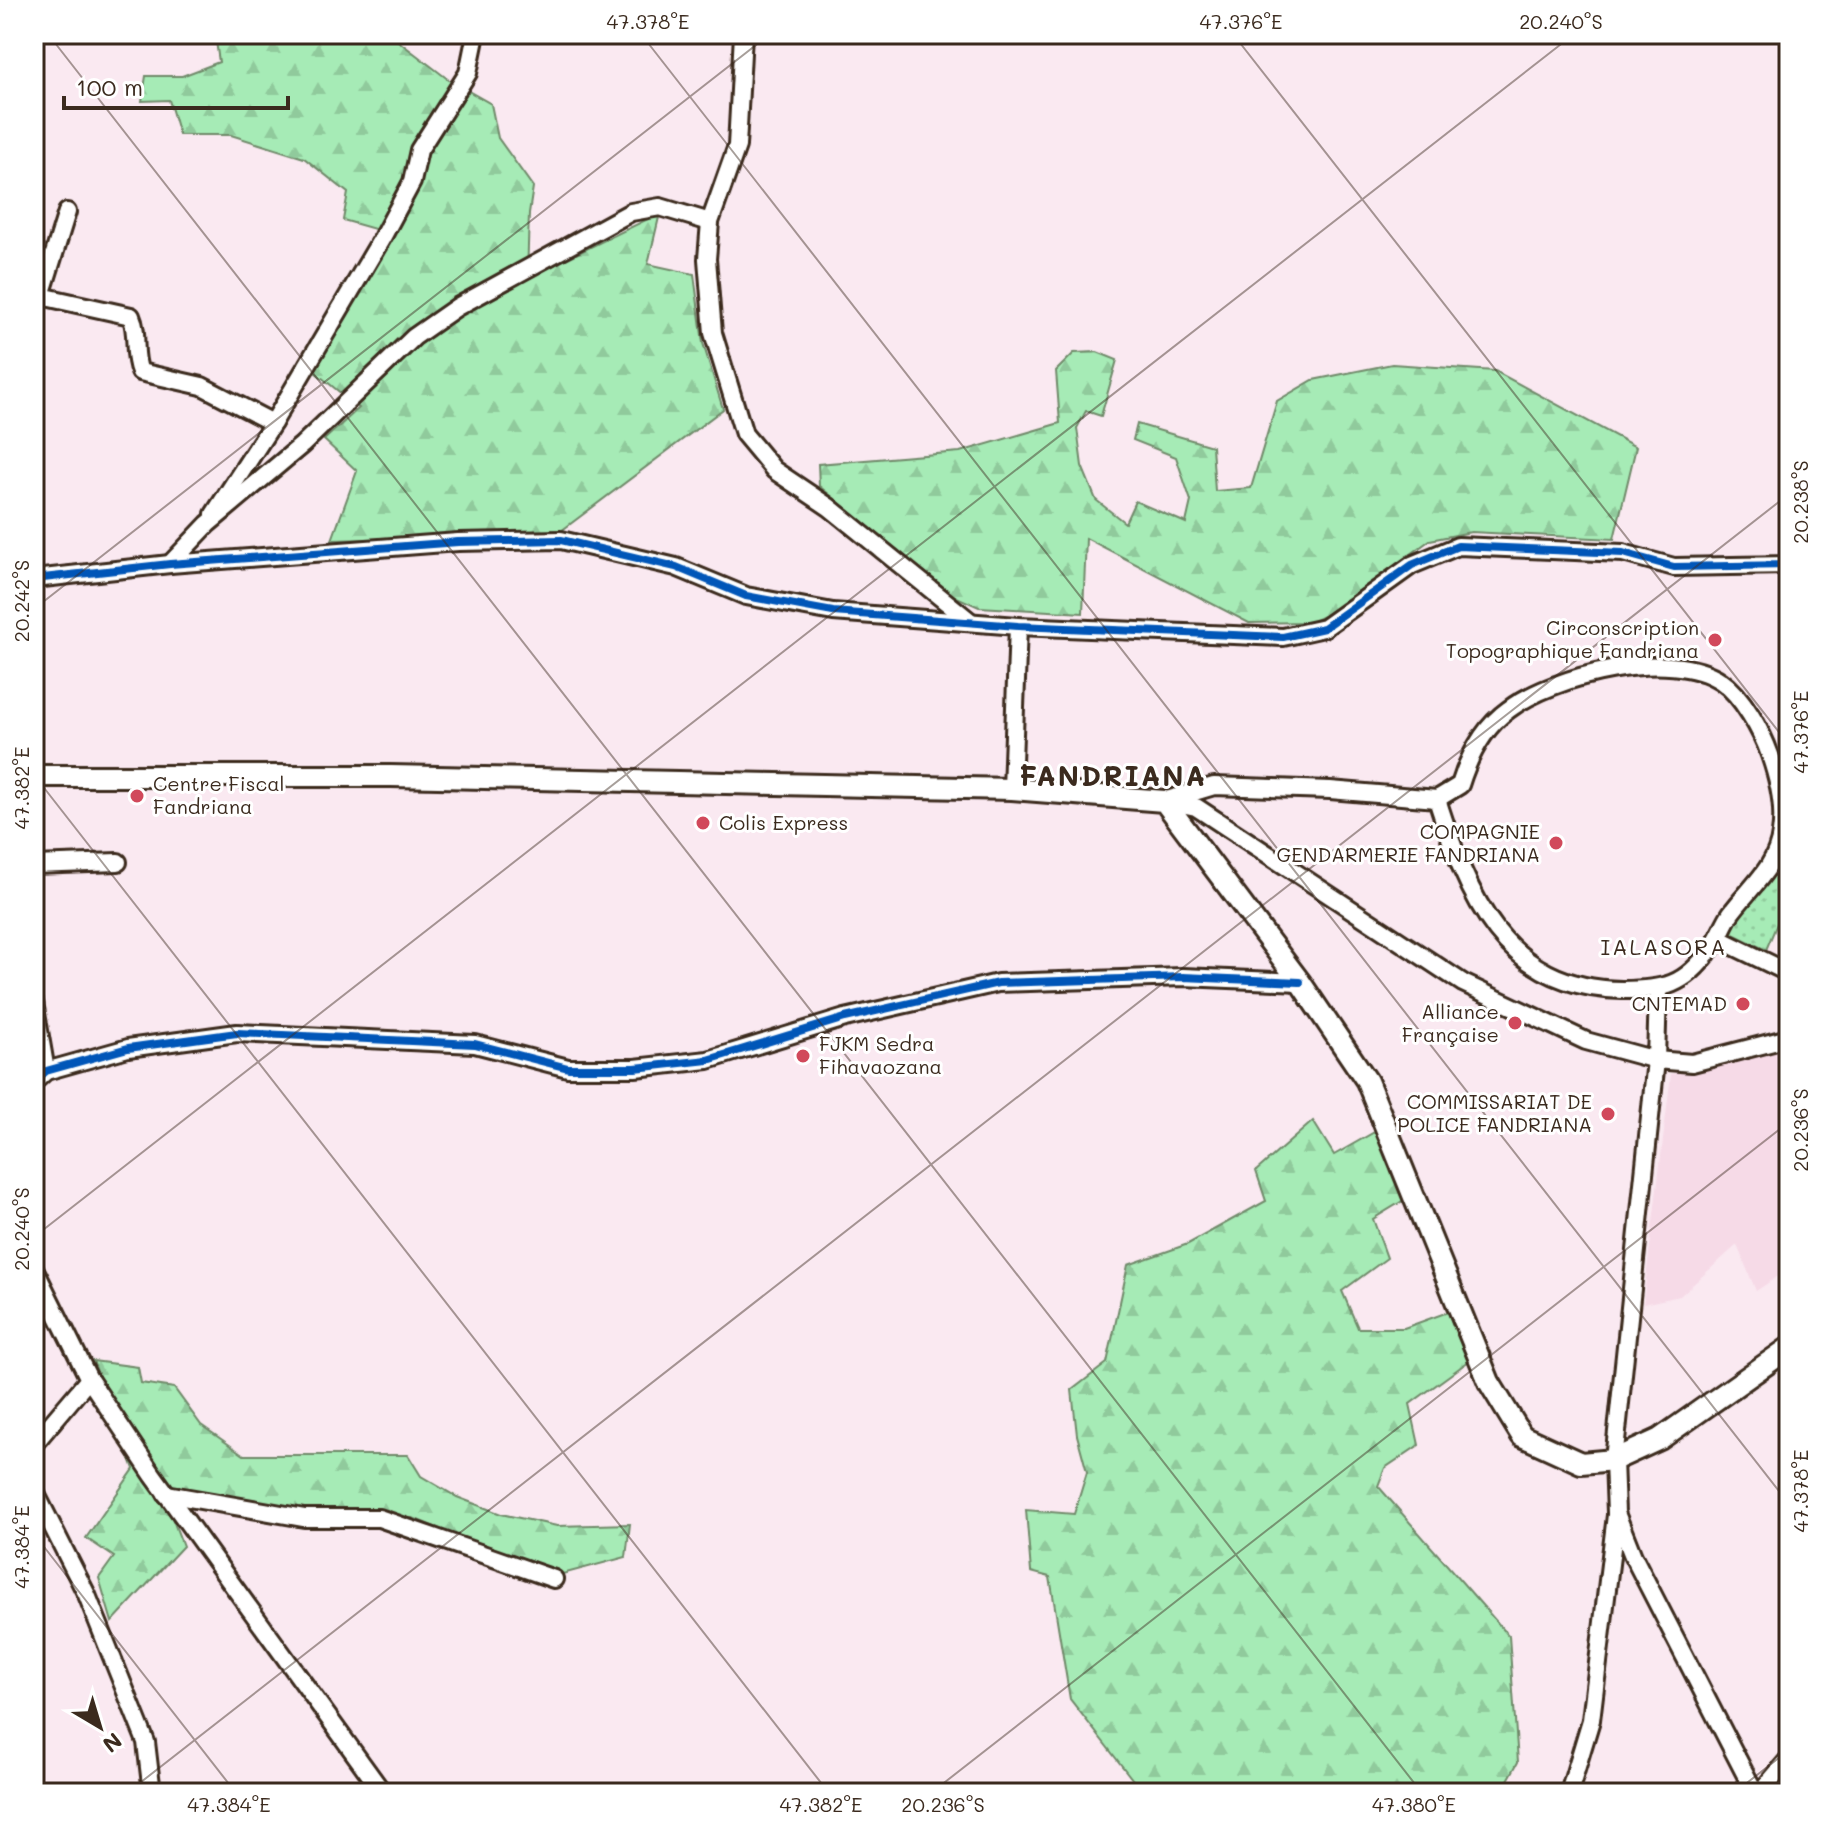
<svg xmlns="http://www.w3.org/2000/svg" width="1823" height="1827" font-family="Mali,sans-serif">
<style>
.built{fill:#f6dae7}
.forest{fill:url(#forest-firs);stroke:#708a6a;stroke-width:2}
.park{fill:url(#park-dots);stroke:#708a6a;stroke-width:2}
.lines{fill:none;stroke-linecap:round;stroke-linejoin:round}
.minor-casing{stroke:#3b2a1e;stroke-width:22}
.major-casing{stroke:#3b2a1e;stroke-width:26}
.minor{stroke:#fff;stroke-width:16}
.major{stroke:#fff;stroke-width:20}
.cycleway-casing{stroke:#fff;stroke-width:13}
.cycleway{stroke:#0057b8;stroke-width:8}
.ticks{fill:none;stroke:#3b2a1e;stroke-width:2;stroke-opacity:0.45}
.poi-dot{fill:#d1495b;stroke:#fff;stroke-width:3}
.labels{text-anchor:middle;stroke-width:6;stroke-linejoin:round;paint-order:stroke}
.poi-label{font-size:20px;fill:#3b2a1e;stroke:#fff;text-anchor:end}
.neighbourhood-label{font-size:22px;letter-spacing:2px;fill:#3b2a1e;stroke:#fff}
.district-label{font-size:28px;font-weight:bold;letter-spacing:2px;fill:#3b2a1e;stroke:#fff}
.neatline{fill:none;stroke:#3b2a1e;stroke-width:3}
.ticks-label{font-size:20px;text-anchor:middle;fill:#3b2a1e}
</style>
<defs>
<pattern id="forest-firs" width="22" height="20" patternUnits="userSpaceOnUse" patternTransform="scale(2)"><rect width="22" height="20" fill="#a6ebb6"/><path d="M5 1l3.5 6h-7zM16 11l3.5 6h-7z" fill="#90ca9c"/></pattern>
<pattern id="park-dots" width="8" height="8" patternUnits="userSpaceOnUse" patternTransform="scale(2)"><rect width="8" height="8" fill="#a6ebb6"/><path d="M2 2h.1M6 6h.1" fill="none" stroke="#90ca9c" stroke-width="1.8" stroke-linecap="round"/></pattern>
</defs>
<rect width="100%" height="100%" fill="#fae9f1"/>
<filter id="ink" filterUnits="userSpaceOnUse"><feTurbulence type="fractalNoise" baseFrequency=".0125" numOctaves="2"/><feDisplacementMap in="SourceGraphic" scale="16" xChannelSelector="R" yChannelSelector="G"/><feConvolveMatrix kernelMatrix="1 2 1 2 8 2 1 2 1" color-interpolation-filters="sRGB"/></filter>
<g filter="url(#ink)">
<path class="built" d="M 1789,1046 L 1789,1269 L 1756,1291 L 1737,1245 L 1680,1296 L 1643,1304 L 1671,1074 Z"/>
<g class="forest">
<path d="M 215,34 L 389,34 L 449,80 L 491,104 L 498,138 L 533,187 L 529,213 L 527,278 L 660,213 L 648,264 L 694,274 L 703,343 L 723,409 L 557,534 L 332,540 L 357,471 L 324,440 L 359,408 L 310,368 L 389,233 L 343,220 L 348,193 L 304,158 L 231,135 L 179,135 L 169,100 L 142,101 L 146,76 L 182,76 L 219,62 Z"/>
<path d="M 1097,352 L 1117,360 L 1101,416 L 1086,411 L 1077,428 L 1082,466 L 1096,500 L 1125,523 L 1135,501 L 1186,523 L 1191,501 L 1176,457 L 1133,440 L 1137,424 L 1212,446 L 1215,491 L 1251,488 L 1277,401 L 1313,380 L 1392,364 L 1495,371 L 1636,447 L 1614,539 L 1471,532 L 1430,540 L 1336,610 L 1311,622 L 1249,623 L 1086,538 L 1083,613 L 979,607 L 952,595 L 819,486 L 818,464 L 960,452 L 1060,423 L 1056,371 L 1074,353 Z"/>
<path d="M 1313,1121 L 1334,1155 L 1378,1130 L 1404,1200 L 1373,1219 L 1387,1258 L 1342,1291 L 1358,1328 L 1404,1328 L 1448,1312 L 1469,1361 L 1410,1404 L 1419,1445 L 1385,1468 L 1378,1486 L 1509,1636 L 1518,1762 L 1501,1793 L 1136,1793 L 1136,1784 L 1070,1699 L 1050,1577 L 1031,1572 L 1026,1510 L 1074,1514 L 1087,1472 L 1077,1435 L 1072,1390 L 1107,1363 L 1128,1265 L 1188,1244 L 1266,1201 L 1256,1171 Z"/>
<path d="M 93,1361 L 138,1367 L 141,1383 L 174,1388 L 201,1425 L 244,1455 L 408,1455 L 421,1476 L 457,1497 L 501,1514 L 557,1526 L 630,1524 L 626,1557 L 555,1576 L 413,1518 L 326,1521 L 164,1497 L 183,1546 L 112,1622 L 99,1578 L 114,1557 L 86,1538 L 134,1469 Z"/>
</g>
<path class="park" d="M 1783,851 L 1789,852 L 1789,882 L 1783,898 L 1787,900 L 1766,950 L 1729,932 L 1732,922 Z"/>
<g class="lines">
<defs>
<g id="minor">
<path d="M 743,34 L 737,146 L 710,222 L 707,259 L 713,333 L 744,434 L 774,470 L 829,507 L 971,622"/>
<path d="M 67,212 L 41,296 L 131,316 C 139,334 132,353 140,372 L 202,386 L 273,423"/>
<path d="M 214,514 L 273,423 L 382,238 L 412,182 L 419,150 L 468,73 L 476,34"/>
<path d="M 170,564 L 208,524 L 302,445 L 414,337 L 457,307 L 631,212 L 660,207 L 710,222"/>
<path d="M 34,579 L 170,564 L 458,542 L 561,540 L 676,567 L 746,596 L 833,612 L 1018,626 L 1283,637 L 1324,628 L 1412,565 L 1458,546 L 1623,553 L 1674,567 L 1789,565"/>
<path d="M 1012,789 L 1018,626"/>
<path d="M 1164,801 L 1214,786 L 1330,790 L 1437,799 L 1460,785 C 1469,756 1483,728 1508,710 C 1553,675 1671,647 1721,681 C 1742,695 1762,732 1770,755 C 1778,778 1785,809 1781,833 C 1777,867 1750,887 1731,913 C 1723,925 1719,939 1710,950 C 1685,986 1663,990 1622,990 C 1504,988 1468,897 1437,799"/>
<path d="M 1166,801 L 1196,807 L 1463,983 L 1586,1041 L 1656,1060 L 1692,1063 L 1789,1038"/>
<path d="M 34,865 L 118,862"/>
<path d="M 1719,939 L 1789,973"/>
<path d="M 1658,990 L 1656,1060 L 1614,1460 L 1616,1513 L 1633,1556 L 1755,1793"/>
<path d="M 34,1002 L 46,1071"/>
<path d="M 34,1082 L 46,1071 L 128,1048 L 237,1033 L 475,1044 L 568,1068 L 635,1068 L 708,1060 L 845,1018 L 998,983 L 1183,977 L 1300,982"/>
<path d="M 34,1268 L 89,1379 L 153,1475 L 383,1793"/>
<path d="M 34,1444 L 89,1379"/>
<path d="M 34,1490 L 87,1595 L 146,1742 L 152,1793"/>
<path d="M 166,1494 L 304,1518 L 379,1518 L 554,1579"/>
<path d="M 1569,1793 L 1591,1720 L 1616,1515"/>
<path d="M 1760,1793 L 1789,1759"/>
</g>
<path id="major" d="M 34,776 L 391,776 L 1012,789 L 1164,801 L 1300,982 L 1367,1081 L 1489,1382 L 1522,1436 L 1581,1463 L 1614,1460 L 1660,1439 L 1789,1348"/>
</defs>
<use href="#minor" class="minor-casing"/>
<use href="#major" class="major-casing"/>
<use href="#minor" class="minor"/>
<use href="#major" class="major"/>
<defs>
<g id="cycleway">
<path d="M 34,579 L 170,564 L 458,542 L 561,540 L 676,567 L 746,596 L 833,612 L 1018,626 L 1283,637 L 1324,628 L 1412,565 L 1458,546 L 1623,553 L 1674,567 L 1789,565"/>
<path d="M 34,1082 L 46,1071 L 128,1048 L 237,1033 L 475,1044 L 568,1068 L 635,1068 L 708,1060 L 845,1018 L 998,983 L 1183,977 L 1300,982"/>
</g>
</defs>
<use href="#cycleway" class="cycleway-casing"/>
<use href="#cycleway" class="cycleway"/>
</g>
</g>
<path class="ticks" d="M 48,34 L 1422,1793M 641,34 L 1789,1504M 1233,34 L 1789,745M 34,609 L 770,34M 34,775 L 829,1793M 34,1237 L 1574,34M 34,1534 L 236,1793M 127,1793 L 1789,494M 931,1793 L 1789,1122M 1734,1793 L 1789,1750"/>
<g class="poi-dot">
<circle cx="1715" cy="640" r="8"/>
<circle cx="137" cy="796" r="8"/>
<circle cx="703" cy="823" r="8"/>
<circle cx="1556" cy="843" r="8"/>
<circle cx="1743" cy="1004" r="8"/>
<circle cx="1515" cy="1023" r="8"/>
<circle cx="803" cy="1056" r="8"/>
<circle cx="1608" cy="1114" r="8"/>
</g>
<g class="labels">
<g class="poi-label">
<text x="1699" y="635">Circonscription<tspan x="1699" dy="23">Topographique Fandriana</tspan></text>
<text x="153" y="791" text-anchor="start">Centre Fiscal<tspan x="153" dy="23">Fandriana</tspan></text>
<text x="719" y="830" text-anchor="start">Colis Express</text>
<text x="1540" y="839">COMPAGNIE<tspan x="1540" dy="23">GENDARMERIE FANDRIANA</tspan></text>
<text x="1727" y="1011">CNTEMAD</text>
<text x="1499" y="1019">Alliance<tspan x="1499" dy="23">Française</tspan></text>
<text x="819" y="1051" text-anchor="start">FJKM Sedra<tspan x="819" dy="23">Fihavaozana</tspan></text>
<text x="1592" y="1109">COMMISSARIAT DE<tspan x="1592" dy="23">POLICE FANDRIANA</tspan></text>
</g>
<g class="neighbourhood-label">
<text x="1664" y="955">IALASORA</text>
</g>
<g class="district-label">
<text x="1113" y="786">FANDRIANA</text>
</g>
</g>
<rect width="1823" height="1827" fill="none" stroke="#fff" stroke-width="88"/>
<g transform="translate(100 1727) rotate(142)" stroke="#ffffff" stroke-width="6" paint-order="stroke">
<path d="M0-6L14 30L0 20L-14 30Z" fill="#3b2a1e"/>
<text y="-12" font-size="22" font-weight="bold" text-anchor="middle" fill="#3b2a1e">N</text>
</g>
<path d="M64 96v12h224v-12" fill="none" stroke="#3b2a1e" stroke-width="4"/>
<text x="76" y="96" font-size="24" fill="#3b2a1e" stroke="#ffffff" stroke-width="6" paint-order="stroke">100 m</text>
<rect x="44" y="44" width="1735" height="1739" class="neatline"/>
<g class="ticks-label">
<text x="648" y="29">47.378°E</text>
<text x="1241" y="29">47.376°E</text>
<text x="1561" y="29">20.240°S</text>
<text transform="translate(1801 502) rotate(-90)" y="7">20.238°S</text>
<text transform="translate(22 601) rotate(-90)" y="7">20.242°S</text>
<text transform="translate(1801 732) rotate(-90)" y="7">47.376°E</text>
<text transform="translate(22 788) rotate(-90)" y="7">47.382°E</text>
<text transform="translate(1801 1130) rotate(-90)" y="7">20.236°S</text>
<text transform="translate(22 1229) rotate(-90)" y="7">20.240°S</text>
<text transform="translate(1801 1491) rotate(-90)" y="7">47.378°E</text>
<text transform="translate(22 1547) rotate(-90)" y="7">47.384°E</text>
<text x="229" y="1812">47.384°E</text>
<text x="821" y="1812">47.382°E</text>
<text x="943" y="1812">20.236°S</text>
<text x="1414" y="1812">47.380°E</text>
</g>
</svg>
